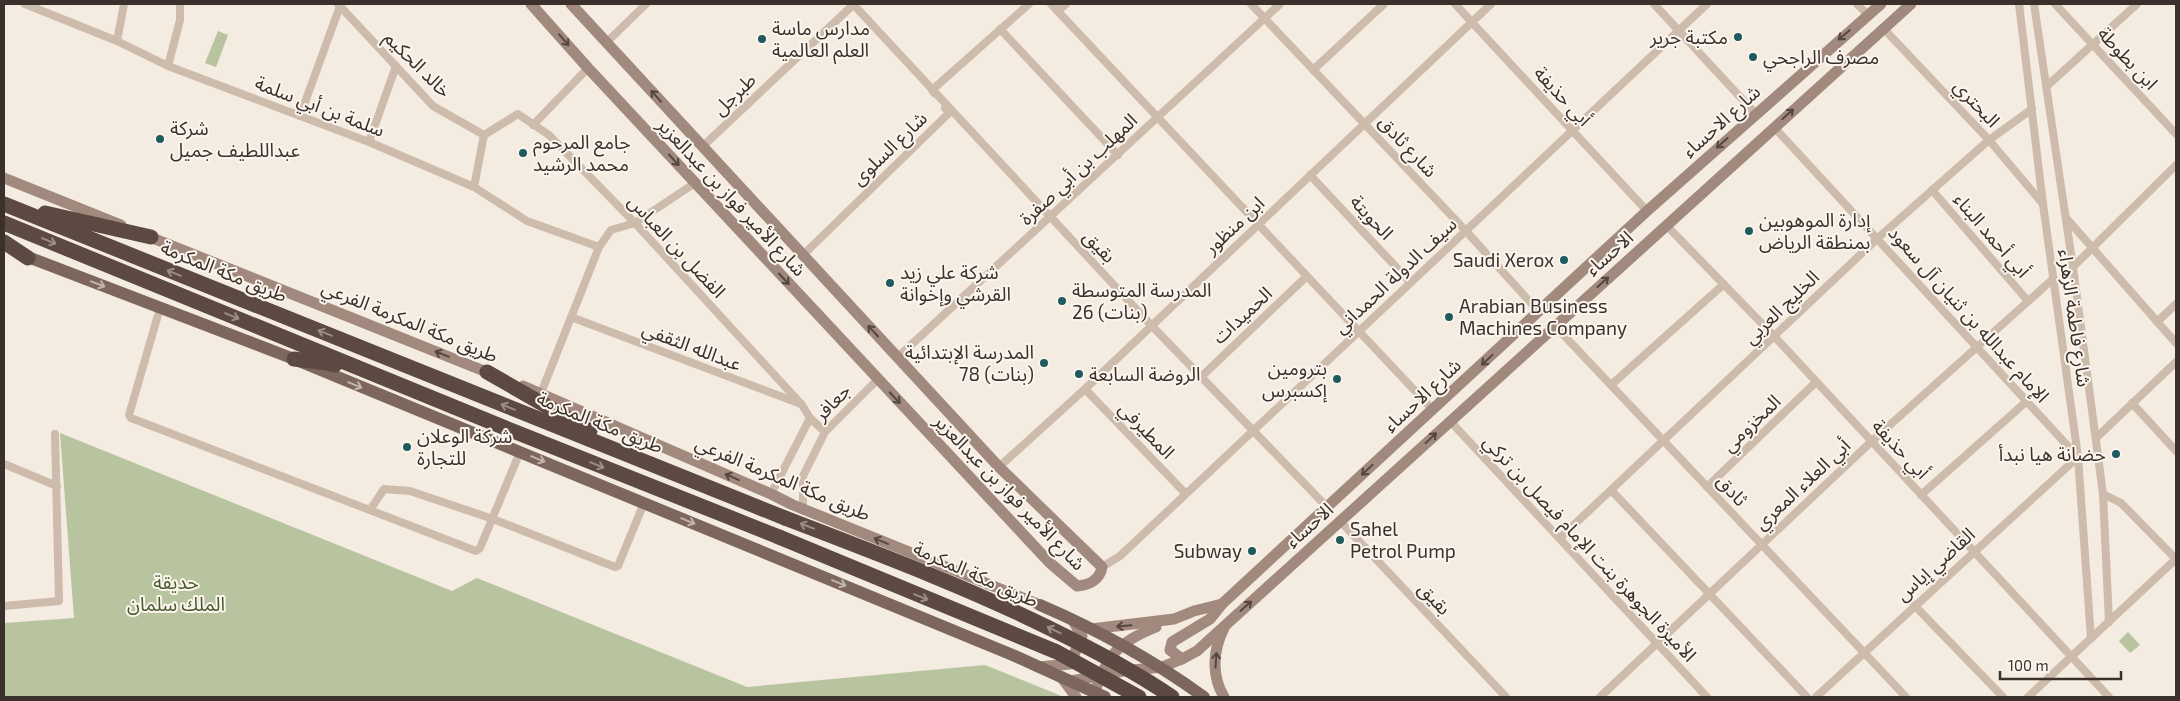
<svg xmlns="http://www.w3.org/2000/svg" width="2180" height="701" font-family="'Exo 2','Noto Sans Arabic',sans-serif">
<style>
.green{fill:#b8c4a0}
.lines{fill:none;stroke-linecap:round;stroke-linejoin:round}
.minor{stroke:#cdbbac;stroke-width:8}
.secondary{stroke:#a18a7d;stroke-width:11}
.primary{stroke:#7d675c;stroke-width:12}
.motorway{stroke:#5c4a42;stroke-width:15}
.motorway-bridge{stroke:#5c4a42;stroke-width:15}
.oneway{stroke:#544640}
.oneway2{stroke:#9c8e87}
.oneway3{stroke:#c2b5ac}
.poi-dot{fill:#1f5a5e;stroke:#fbf5ee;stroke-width:2}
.labels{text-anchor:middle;stroke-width:4;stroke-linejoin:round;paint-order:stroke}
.poi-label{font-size:19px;fill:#3b302b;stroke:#fbf5ee;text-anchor:start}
.street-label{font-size:19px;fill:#3b302b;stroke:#fbf5ee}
.park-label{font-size:19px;fill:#4a5a2e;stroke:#fbf5ee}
</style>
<rect width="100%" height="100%" fill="#f4ebe1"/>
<g class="green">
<path d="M 218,31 L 228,35 L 216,67 L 205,63 Z"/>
<path d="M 60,433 L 452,591 L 477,578 L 747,687 L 985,665 L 1064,697 L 4,697 L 4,623 L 74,618 Z"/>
<path d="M 2128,632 L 2140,645 L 2130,653 L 2119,641 Z"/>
</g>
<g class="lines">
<g class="minor">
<path d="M 25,4 L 117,41 L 168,66 L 369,142 L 474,187 L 527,221 L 599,247"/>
<path d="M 338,4 L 433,106 L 484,135"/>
<path d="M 853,4 L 1151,325 L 1327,507"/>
<path d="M 1051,4 L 1433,410"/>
<path d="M 1251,4 L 1466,231 L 1539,312"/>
<path d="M 1455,4 L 1647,211"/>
<path d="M 1654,4 L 1755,113"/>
<path d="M 1857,4 L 1868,15"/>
<path d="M 2019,4 L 2043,204 L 2078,457 L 2091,638"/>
<path d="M 2034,4 L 2073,267 L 2103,494 L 2109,622"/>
<path d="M 2055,4 L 2176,134"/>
<path d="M 1058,11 L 1066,4"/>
<path d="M 1883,28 L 1989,140 L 2043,204"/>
<path d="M 1000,29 L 1118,155"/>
<path d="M 117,41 L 124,4"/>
<path d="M 607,42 L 646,4"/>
<path d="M 168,66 L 180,20 L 180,4"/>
<path d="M 1313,70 L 1384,4"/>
<path d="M 2047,86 L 2137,4"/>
<path d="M 934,93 L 932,90 L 1029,4"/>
<path d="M 300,116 L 340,6"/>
<path d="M 533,125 L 588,68"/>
<path d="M 1774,127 L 2078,457 L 1816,697"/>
<path d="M 369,142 L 396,66"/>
<path d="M 702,147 L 854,4"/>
<path d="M 1310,175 L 1410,282"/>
<path d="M 474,187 L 484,135 L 518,114 L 549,135 L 635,223 L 802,405 L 810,418 L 825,432"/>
<path d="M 1932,190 L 2028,301"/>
<path d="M 2067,219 L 2176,343"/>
<path d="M 1666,225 L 1774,336 L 2109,697"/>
<path d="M 803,255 L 949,113 L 945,108"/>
<path d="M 2073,267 L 2176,165"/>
<path d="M 160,308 L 129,415 L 131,418 L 476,551 L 480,548 L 520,452"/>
<path d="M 571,317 L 801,404"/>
<path d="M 2157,322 L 2176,304"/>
<path d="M 1555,326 L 1906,697"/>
<path d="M 898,357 L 1280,4"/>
<path d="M 1201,377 L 1306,277"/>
<path d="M 1611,385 L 1724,284"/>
<path d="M 1085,389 L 1185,493"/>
<path d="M 541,393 L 599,247 L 611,230 L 635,223 L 695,183"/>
<path d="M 2132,403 L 2176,451"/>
<path d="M 1450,421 L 1707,697"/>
<path d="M 2096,438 L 2176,362"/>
<path d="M 4,464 L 57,486"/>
<path d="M 999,467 L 1085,389 L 1491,4"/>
<path d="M 1707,487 L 1816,382"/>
<path d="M 1611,490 L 1807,697"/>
<path d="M 771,494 L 810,418"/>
<path d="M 2103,494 L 2121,503 L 2176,559"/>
<path d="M 1921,495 L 2027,401"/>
<path d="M 803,509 L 803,476 L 825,432 L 878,379"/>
<path d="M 370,510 L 384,489 L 410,491 L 493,519 L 615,567 L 618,566 L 644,503"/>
<path d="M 1340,521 L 1506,697"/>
<path d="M 1560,538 L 1878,238 L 1989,140 L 2032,109"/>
<path d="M 1102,567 L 1120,556 L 1707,4"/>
<path d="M 1914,605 L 2003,697"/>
<path d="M 4,606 L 59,601 L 55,434"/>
<path d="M 1600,697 L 1872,441 L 2053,279"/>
<path d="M 2028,697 L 2176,559"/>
</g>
<g class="secondary">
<path d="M 531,4 L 588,68 L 1050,563 L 1077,586 C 1089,585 1100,580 1102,567 L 999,467 L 571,4"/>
<path d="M 1881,4 L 1647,211 L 1222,604 L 1210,619 L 1172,642 L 1170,650 L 1182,659 L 1197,651 L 1911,4"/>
<path d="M 4,178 L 121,225"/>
<path d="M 145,235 L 494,375"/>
<path d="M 523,386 L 771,494 L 793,505 L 1040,605"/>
<path d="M 1091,629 L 1174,619 L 1194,611 L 1222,604"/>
<path d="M 1038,667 L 1070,664 L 1082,636 L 1072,619"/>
<path d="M 1062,678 L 1076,697"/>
<path d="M 1071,681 L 1123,671 L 1162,667 L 1182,659"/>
<path d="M 1093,697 C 1106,657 1116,643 1156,627"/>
<path d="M 1224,697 C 1211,675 1213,650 1224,628"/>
</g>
<g class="primary">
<path d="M 20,254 L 294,359 L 1015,656 L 1105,697"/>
<path d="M 1040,605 C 1098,630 1153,660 1204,697"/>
</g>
<g class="motorway">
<path d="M 4,204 L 785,518"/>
<path d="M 45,213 L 151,237"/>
<path d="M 4,223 L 503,427 L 779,537"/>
<path d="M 4,242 L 28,258"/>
<path d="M 294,359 L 327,363 L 335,365"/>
<path d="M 487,372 L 590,431"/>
</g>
<g class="motorway-bridge">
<path d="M 785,518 C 873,552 962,585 1047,627 C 1090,648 1133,670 1172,697"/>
<path d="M 779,537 L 1057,652 L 1139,697"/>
</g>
</g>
<defs><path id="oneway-shaft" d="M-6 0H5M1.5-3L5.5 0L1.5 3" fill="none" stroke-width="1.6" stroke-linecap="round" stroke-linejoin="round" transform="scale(1.25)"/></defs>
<g class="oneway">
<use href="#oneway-shaft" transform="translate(1844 35) rotate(140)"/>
<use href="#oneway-shaft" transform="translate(564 40) rotate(49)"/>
<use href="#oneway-shaft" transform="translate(656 96) rotate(-132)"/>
<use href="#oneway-shaft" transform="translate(1788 114) rotate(-42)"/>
<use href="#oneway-shaft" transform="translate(1722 143) rotate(138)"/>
<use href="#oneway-shaft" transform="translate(674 160) rotate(47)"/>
<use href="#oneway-shaft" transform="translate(784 279) rotate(47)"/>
<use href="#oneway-shaft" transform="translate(1603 282) rotate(-42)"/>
<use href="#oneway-shaft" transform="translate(873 331) rotate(-133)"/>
<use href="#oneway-shaft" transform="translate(442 354) rotate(-158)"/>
<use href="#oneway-shaft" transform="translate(1487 360) rotate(137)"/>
<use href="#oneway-shaft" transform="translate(895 398) rotate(47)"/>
<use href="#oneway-shaft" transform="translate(1431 438) rotate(-43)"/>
<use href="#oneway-shaft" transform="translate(1367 470) rotate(137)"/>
<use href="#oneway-shaft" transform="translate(732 477) rotate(-156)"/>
<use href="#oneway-shaft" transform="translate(881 541) rotate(-158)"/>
<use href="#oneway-shaft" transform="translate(1246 606) rotate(-42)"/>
<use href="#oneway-shaft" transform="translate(1124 626) rotate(175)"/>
<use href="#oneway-shaft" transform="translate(1216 660) rotate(-86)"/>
</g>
<g class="oneway2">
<use href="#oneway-shaft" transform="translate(49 241) rotate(22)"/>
<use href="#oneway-shaft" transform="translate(174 273) rotate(-158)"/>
<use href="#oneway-shaft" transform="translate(232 316) rotate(22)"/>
<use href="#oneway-shaft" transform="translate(325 333) rotate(-158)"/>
<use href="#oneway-shaft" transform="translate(508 407) rotate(-158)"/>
<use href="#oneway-shaft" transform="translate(597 465) rotate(22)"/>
<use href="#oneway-shaft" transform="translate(807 526) rotate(-159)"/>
<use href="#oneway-shaft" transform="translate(921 597) rotate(22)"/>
<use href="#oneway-shaft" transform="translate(1054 630) rotate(-154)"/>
</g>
<g class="oneway3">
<use href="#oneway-shaft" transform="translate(98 284) rotate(21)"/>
<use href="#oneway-shaft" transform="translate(355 385) rotate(22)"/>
<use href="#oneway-shaft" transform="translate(538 459) rotate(22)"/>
<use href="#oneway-shaft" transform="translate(688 521) rotate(22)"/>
<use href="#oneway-shaft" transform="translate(839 583) rotate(22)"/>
</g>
<g class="poi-dot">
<circle cx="1738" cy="37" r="5"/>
<circle cx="762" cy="39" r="5"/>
<circle cx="1753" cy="57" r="5"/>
<circle cx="160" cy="139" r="5"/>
<circle cx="523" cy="153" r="5"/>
<circle cx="1749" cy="231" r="5"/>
<circle cx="1564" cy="260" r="5"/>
<circle cx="890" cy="283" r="5"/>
<circle cx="1062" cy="301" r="5"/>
<circle cx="1449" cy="317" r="5"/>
<circle cx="1044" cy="363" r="5"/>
<circle cx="1079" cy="374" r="5"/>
<circle cx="1337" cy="379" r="5"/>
<circle cx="407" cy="447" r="5"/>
<circle cx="2116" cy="454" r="5"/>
<circle cx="1340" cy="540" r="5"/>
<circle cx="1252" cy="551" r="5"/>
</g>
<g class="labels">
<g class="poi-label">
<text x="772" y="35">مدارس ماسة<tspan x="772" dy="22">العلم العالمية</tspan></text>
<text x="1728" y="44" text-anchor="end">مكتبة جرير</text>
<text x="1763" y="64">مصرف الراجحي</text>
<text x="170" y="135">شركة<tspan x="170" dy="22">عبداللطيف جميل</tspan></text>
<text x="533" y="149">جامع المرحوم<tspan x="533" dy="22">محمد الرشيد</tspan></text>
<text x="1759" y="227">إدارة الموهوبين<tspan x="1759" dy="22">بمنطقة الرياض</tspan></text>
<text x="1554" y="267" text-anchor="end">Saudi Xerox</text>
<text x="900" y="279">شركة علي زيد<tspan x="900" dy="22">القرشي وإخوانة</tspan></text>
<text x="1072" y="297">المدرسة المتوسطة<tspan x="1072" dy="22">26 (بنات)</tspan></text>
<text x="1459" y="313">Arabian Business<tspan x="1459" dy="22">Machines Company</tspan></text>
<text x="1034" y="359" text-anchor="end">المدرسة الإبتدائية<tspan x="1034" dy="22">78 (بنات)</tspan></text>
<text x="1327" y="375" text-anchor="end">بترومين<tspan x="1327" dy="22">إكسبرس</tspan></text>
<text x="1089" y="381">الروضة السابعة</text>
<text x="417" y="443">شركة الوعلان<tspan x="417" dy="22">للتجارة</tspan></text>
<text x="2106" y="461" text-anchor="end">حضانة هيا نبدأ</text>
<text x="1350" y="536">Sahel<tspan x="1350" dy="22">Petrol Pump</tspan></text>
<text x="1242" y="558" text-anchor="end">Subway</text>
</g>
<g class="street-label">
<text transform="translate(2128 58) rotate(47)" y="7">ابن بطوطة</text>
<text transform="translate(418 64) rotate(45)" y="7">خالد الحكيم</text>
<text transform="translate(734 94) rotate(-44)" y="7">طبرجل</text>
<text transform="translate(1563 96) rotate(47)" y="7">أبي حذيفة</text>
<text transform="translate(1977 103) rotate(47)" y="7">البحتري</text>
<text transform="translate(320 106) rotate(21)" y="7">سلمة بن أبي سلمة</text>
<text transform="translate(1721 121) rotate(-42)" y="7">شارع الاحساء</text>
<text transform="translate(1408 146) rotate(47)" y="7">شارع ثادق</text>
<text transform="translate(889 148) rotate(-44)" y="7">شارع السلوى</text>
<text transform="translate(1078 169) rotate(-43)" y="7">المهلب بن أبي صفرة</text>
<text transform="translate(732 197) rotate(47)" y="7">شارع الأمير فواز بن عبدالعزير</text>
<text transform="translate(1372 217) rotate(47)" y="7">الحويتة</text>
<text transform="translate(1234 225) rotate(-43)" y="7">ابن منظور</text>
<text transform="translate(1992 235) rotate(49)" y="7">أبي أحمد البناء</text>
<text transform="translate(677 246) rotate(47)" y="7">الفضل بن العباس</text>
<text transform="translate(1100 246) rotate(47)" y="7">بقيق</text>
<text transform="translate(1609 253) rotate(-42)" y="7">الاحساء</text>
<text transform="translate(224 271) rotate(22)" y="7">طريق مكة المكرمة</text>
<text transform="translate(1395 275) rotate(-43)" y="7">سيف الدولة الحمداني</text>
<text transform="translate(1781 307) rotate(-44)" y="7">الخليج العربي</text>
<text transform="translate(1969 314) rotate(48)" y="7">الإمام عبدالله بن ثنيان آل سعود</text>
<text transform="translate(1242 315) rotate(-43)" y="7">الحميدات</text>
<text transform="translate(2075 318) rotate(82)" y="7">شارع فاطمة الزهراء</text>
<text transform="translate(410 321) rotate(22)" y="7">طريق مكة المكرمة الفرعي</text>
<text transform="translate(692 346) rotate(21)" y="7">عبدالله الثقفي</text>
<text transform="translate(1422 395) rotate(-43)" y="7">شارع الاحساء</text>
<text transform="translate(832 402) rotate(-46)" y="7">جعافر</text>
<text transform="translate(600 422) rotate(22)" y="7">طريق مكة المكرمة</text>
<text transform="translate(1751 423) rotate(-44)" y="7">المخزومي</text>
<text transform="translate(1147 430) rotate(46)" y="7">المطيرفي</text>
<text transform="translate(1901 449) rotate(47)" y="7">أبي حذيفة</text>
<text transform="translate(783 478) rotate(23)" y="7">طريق مكة المكرمة الفرعي</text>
<text transform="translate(1802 484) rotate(-43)" y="7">أبي العلاء المعري</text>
<text transform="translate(1732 490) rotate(47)" y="7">ثادق</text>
<text transform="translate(1010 492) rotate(46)" y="7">شارع الأمير فواز بن عبدالعزير</text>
<text transform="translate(1309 525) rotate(-42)" y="7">الاحساء</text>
<text transform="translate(1590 548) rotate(47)" y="7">الأميرة الجوهرة بنت الإمام فيصل بن تركي</text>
<text transform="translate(1935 564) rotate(-42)" y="7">القاضي إياس</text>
<text transform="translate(976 574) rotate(24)" y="7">طريق مكة المكرمة</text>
<text transform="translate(1435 598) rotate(47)" y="7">بقيق</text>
</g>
<g class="park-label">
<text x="176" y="589">حديقة<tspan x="176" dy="22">الملك سلمان</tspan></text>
</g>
</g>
<rect width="2180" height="701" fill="none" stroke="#3b302b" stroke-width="10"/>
<path d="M2000 671v8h121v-8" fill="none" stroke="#3b302b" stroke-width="2.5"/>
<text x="2008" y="671" font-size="15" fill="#3b302b" stroke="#fbf5ee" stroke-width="4" paint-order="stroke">100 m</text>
</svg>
